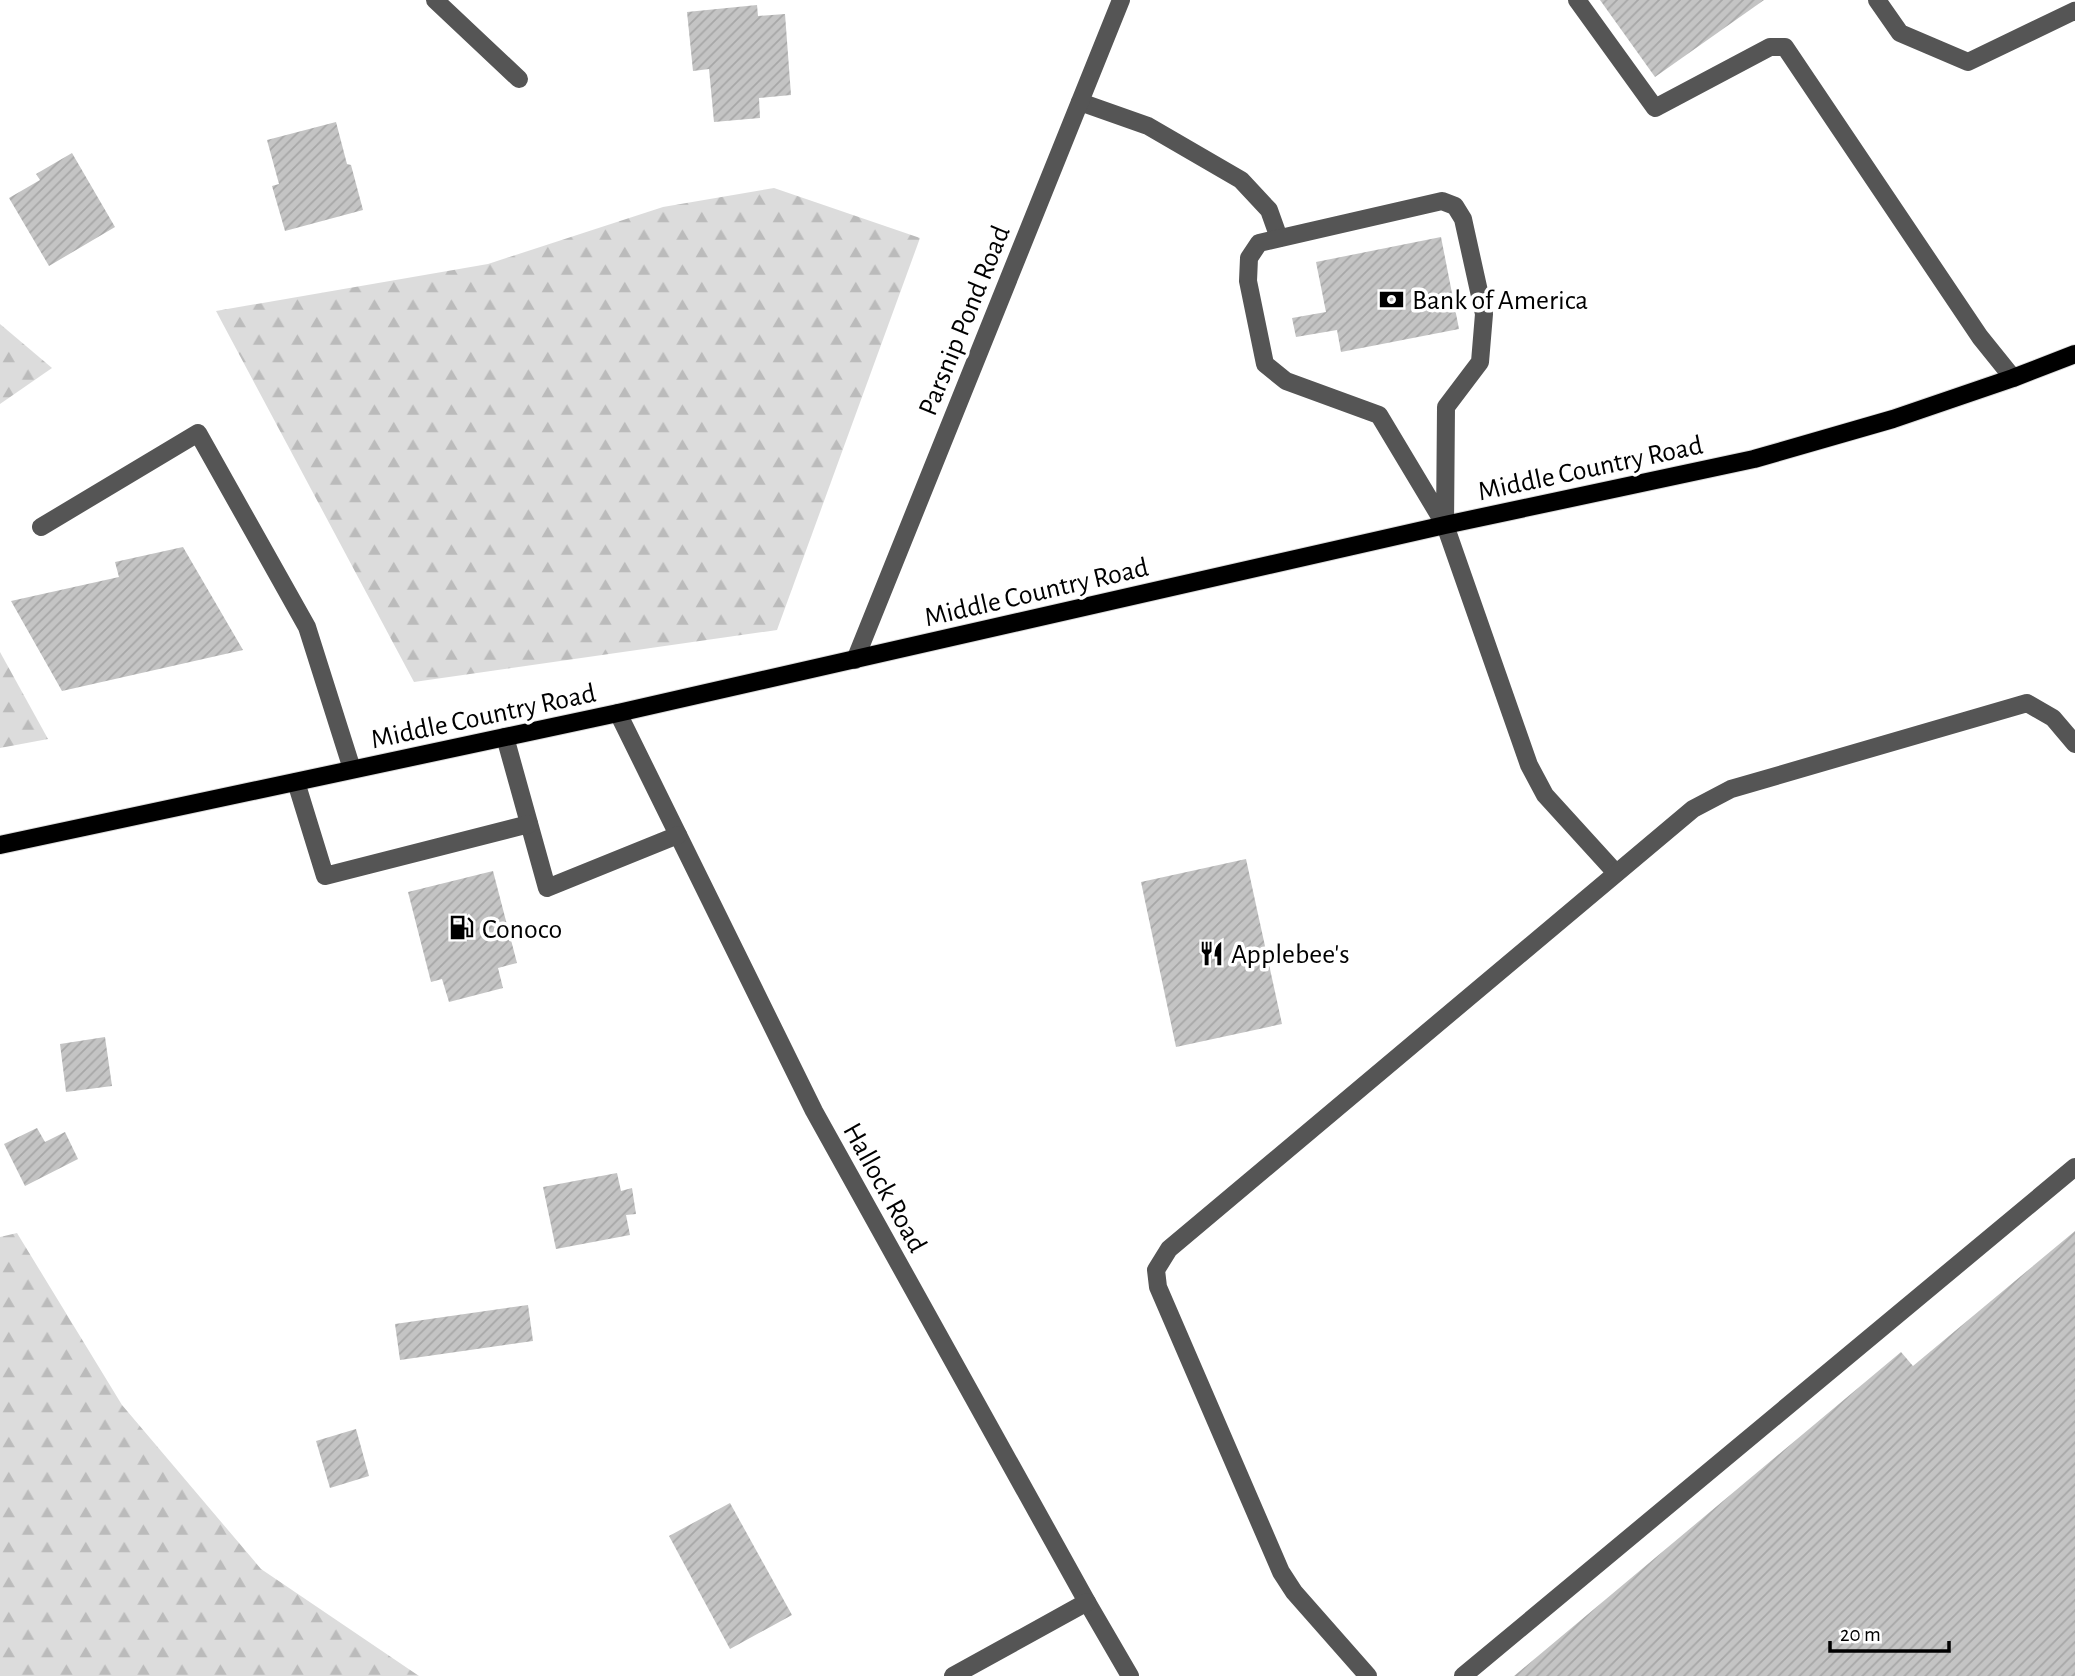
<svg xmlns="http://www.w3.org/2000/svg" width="2075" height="1676" font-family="'Alegreya Sans',sans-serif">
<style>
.forest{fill:url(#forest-firs)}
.building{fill:url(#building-hatch)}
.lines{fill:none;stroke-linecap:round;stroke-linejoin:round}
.major-casing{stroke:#dbdbdb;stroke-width:20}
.minor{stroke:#555;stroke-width:18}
.major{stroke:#000;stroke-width:18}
.labels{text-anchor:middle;stroke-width:7;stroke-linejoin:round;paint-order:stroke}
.poi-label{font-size:28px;fill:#000;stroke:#fff;text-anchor:start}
.street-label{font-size:28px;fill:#000;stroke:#fff}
</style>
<defs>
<pattern id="forest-firs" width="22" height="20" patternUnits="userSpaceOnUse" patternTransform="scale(1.75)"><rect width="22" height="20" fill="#dcdcdc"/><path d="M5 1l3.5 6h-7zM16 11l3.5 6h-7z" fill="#bbb"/></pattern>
<pattern id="building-hatch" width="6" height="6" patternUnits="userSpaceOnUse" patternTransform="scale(1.75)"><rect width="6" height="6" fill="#c4c4c4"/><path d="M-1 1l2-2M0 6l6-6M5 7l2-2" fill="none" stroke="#a7a7a7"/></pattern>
</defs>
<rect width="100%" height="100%" fill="#fff"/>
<g class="forest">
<path d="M 774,188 L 920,238 L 777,630 L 414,682 L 216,311 L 488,264 L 663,207 Z"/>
<path d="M 0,324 L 52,368 L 0,404 Z"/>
<path d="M 0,652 L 48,739 L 0,748 Z"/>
<path d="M 17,1233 L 122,1405 L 261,1569 L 419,1676 L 0,1676 L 0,1237 Z"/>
</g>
<g class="building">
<path d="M 1600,0 L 1764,0 L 1655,77 Z"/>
<path d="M 757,5 L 758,16 L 785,14 L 791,95 L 759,98 L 760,118 L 714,122 L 709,69 L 693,71 L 687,12 Z"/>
<path d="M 336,122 L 347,164 L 351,165 L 363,210 L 285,231 L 272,186 L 279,184 L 267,140 Z"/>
<path d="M 72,153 L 115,227 L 49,266 L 9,198 L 40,180 L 36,174 Z"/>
<path d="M 1441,237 L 1459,329 L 1341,352 L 1337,330 L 1296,337 L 1292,318 L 1326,312 L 1316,262 Z"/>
<path d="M 183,547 L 243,650 L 62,691 L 11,601 L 119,577 L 115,562 Z"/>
<path d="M 1246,859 L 1282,1024 L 1176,1047 L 1141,882 Z"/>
<path d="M 493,871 L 517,963 L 498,968 L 503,988 L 449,1002 L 442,979 L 431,982 L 408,892 Z"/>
<path d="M 105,1037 L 112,1086 L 66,1092 L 60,1044 Z"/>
<path d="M 37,1128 L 45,1142 L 65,1132 L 78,1159 L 25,1186 L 4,1144 Z"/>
<path d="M 617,1173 L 621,1191 L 632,1188 L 636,1214 L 626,1215 L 630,1235 L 556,1249 L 543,1187 Z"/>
<path d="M 2075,1231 L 2075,1676 L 1514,1676 L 1901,1352 L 1913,1366 Z"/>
<path d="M 528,1305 L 533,1341 L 400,1360 L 395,1324 Z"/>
<path d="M 356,1429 L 369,1476 L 330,1488 L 316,1441 Z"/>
<path d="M 730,1503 L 792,1615 L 730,1649 L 669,1536 Z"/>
</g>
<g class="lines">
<defs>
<path id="major" d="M 0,845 L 618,713 L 1445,525 L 1754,459 L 1893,419 L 2013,378 L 2075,354"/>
</defs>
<use href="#major" class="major-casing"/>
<g class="minor">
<path d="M 435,0 L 519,79"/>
<path d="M 1577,0 L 1655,108 L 1770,47 L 1785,47 L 1980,337 L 2013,378"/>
<path d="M 1877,0 L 1900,33 L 1968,62 L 2074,11 L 2075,12"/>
<path d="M 1080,102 L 1148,126 L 1241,180 L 1269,210 L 1279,238"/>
<path d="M 1445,525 L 1446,407 L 1480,362 L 1484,314 L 1463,219 L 1455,206 L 1442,201 L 1259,243 L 1249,258 L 1248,281 L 1265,364 L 1286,381 L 1379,415 L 1445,525 L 1529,765 L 1545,795 L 1616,873"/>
<path d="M 41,527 L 198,433 L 307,627 L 352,769"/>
<path d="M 855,660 L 1121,0"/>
<path d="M 618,713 L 814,1111 L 1087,1602 L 1130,1676"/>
<path d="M 505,737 L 547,888 L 678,835"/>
<path d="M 296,782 L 325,876 L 529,824"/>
<path d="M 953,1676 L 1087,1602"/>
<path d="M 1368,1676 L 1294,1592 L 1281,1572 L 1158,1287 L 1156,1270 L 1169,1249 L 1693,809 L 1731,789 L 2027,703 L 2053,718 L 2075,744"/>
<path d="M 1463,1676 L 2075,1167"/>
</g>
<use href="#major" class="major"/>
</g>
<defs>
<symbol id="bank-bare" viewBox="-9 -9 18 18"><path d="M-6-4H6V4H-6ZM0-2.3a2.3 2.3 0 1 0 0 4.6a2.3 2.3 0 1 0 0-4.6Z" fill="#000" stroke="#fff" stroke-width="2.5" paint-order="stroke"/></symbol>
<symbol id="fuel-bare" viewBox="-9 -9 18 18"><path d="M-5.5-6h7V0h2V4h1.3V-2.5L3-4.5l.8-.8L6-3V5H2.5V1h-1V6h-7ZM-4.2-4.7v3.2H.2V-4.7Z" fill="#000" stroke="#fff" stroke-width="2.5" paint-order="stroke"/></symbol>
<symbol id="restaurant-bare" viewBox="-9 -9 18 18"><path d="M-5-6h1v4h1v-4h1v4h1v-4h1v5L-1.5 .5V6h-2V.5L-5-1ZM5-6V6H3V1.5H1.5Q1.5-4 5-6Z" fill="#000" stroke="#fff" stroke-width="2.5" paint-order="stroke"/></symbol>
</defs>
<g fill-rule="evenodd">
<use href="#bank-bare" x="1374" y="282" width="35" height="35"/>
<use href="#fuel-bare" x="444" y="910" width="35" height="35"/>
<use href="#restaurant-bare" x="1194" y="936" width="35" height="35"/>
</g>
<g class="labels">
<g class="poi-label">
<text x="1412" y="309">Bank of America</text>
<text x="482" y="938">Conoco</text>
<text x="1231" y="963">Applebee's</text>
</g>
<g class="street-label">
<text transform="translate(963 320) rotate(-68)" y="10">Parsnip Pond Road</text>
<text transform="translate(1590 467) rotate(-12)" y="10">Middle Country Road</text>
<text transform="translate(1036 591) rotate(-13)" y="10">Middle Country Road</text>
<text transform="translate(483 715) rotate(-12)" y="10">Middle Country Road</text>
<text transform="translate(886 1187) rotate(61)" y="10">Hallock Road</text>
</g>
</g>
<path d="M1830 1641v10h119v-10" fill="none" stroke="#000000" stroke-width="3.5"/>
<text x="1840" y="1641" font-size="21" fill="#000000" stroke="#ffffff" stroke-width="5" paint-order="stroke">20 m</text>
</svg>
